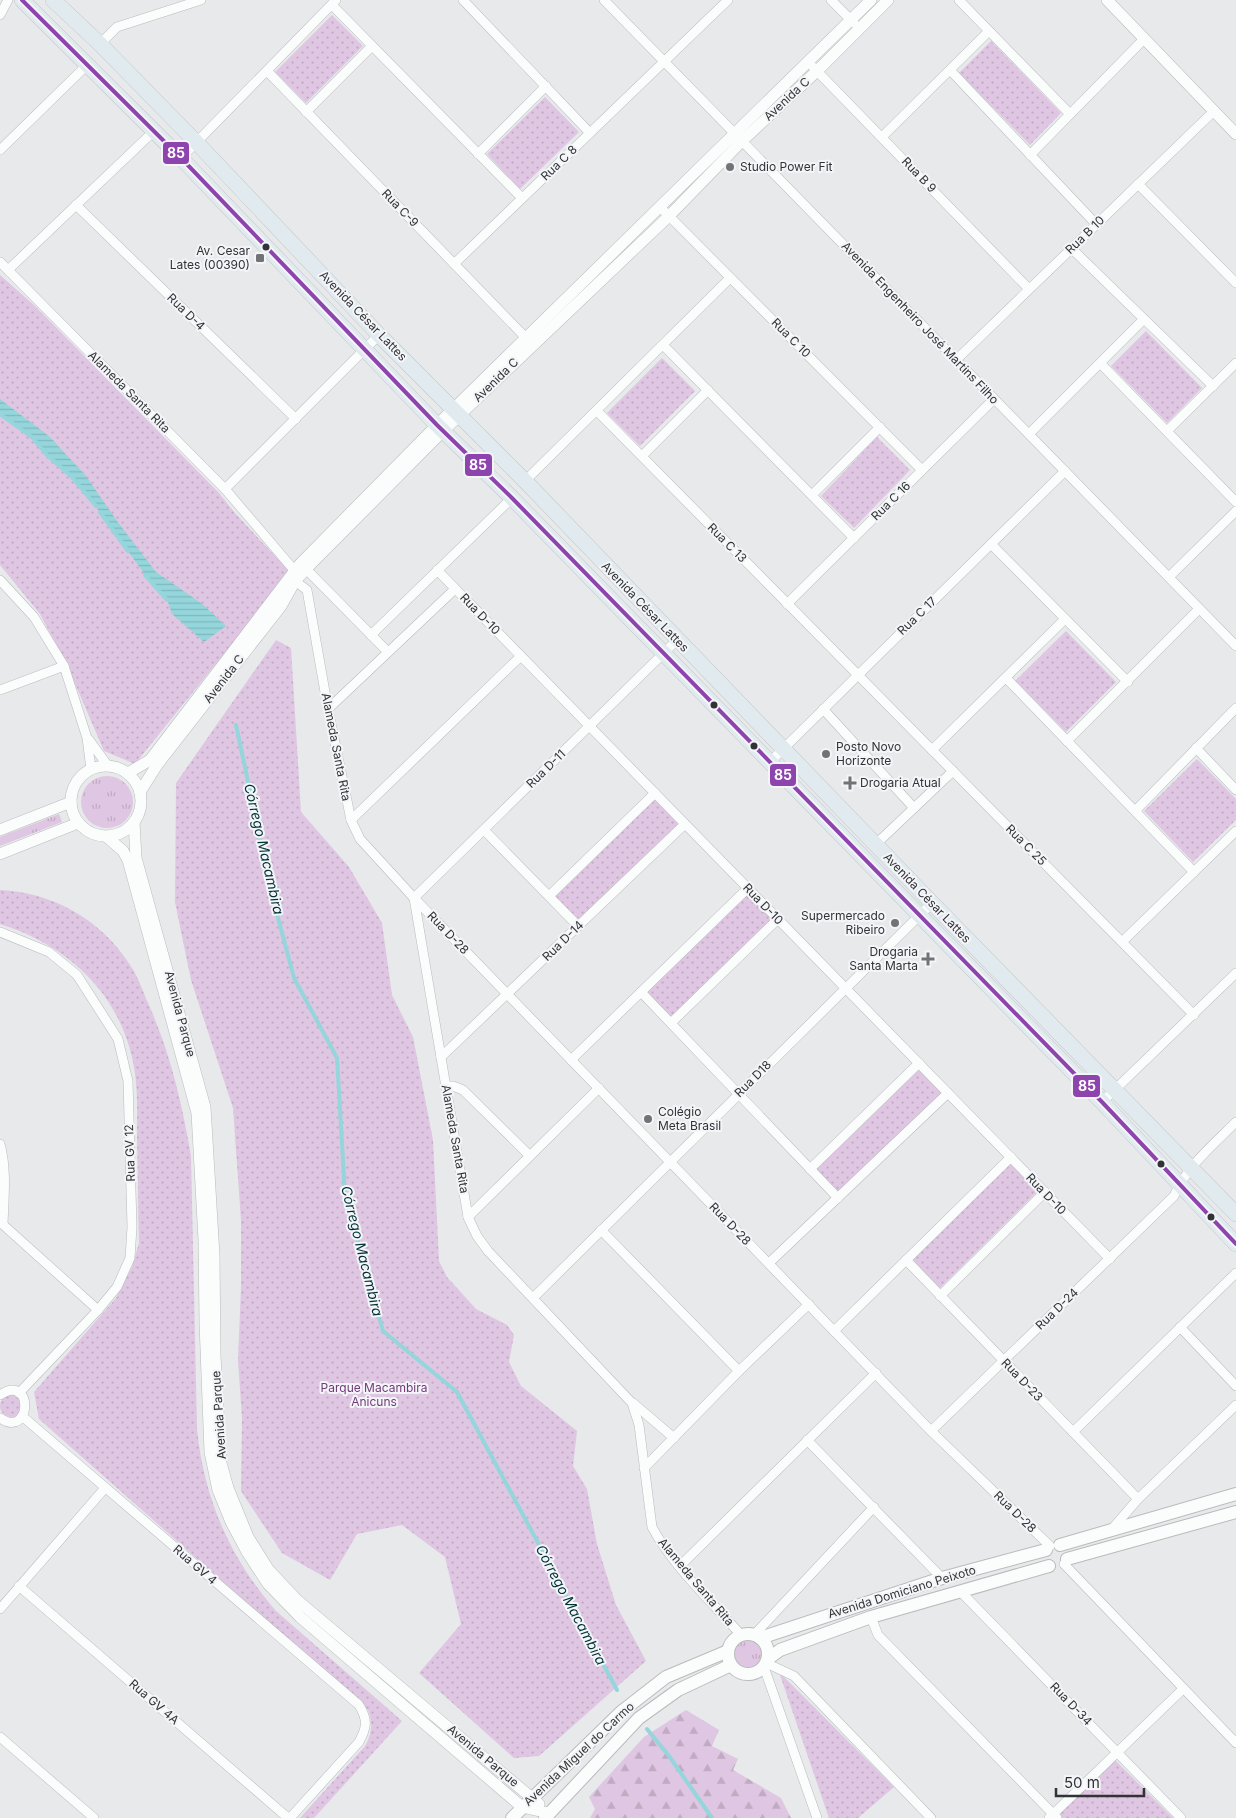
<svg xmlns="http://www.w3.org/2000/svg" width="1236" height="1818" font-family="Inter,sans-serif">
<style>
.grass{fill:url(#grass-tufts)}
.forest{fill:url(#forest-firs)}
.park{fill:url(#park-dots)}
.water{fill:url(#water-rules)}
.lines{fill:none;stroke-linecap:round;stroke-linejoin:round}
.stream{stroke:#94d6db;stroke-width:4}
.minor-casing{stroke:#b9bbbc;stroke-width:10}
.tertiary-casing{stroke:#b9bbbc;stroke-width:12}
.secondary-casing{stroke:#b9bbbc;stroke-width:14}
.primary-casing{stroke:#c5c6c7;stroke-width:16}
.minor{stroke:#fbfcfc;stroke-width:9}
.tertiary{stroke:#fbfcfc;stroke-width:11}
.secondary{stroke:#fbfcfc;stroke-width:12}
.primary{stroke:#e1ebef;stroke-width:15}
.bus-1-casing{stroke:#f3f5f9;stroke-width:8}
.bus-1{stroke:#8e44ad;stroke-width:4}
.poi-dot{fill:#717374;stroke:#f3f5f9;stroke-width:2}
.bus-dot{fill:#323334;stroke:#f3f5f9;stroke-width:2}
.labels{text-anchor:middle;stroke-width:4;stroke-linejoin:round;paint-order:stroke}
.street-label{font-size:12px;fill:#323334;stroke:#f3f5f9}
.poi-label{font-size:12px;fill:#323334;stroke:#f3f5f9;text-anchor:start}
.park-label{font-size:12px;fill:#743a78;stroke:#f3f5f9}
.water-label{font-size:14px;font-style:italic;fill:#023235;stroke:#f3f5f9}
.line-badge{stroke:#f3f5f9;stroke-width:2}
.badge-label{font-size:14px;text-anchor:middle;font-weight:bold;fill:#fff}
</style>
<defs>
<pattern id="grass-tufts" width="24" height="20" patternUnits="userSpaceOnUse" patternTransform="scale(1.25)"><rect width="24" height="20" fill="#dfc6e2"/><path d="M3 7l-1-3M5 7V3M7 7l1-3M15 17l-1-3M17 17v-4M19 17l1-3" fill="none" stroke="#c0abc2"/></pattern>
<pattern id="forest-firs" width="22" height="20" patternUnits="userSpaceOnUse" patternTransform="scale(1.25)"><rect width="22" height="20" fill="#dfc6e2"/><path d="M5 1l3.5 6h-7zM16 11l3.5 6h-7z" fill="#c0abc2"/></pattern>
<pattern id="park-dots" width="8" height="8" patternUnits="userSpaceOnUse" patternTransform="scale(1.25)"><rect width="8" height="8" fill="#dfc6e2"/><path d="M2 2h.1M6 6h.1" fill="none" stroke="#c0abc2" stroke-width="1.8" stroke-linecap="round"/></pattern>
<pattern id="water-rules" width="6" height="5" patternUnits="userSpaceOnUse" patternTransform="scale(1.25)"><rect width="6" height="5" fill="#94d6db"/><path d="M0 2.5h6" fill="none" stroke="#80b8bd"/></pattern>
</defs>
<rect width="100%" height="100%" fill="#e7e9eb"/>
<g class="grass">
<circle cx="107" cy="802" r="26"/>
<path d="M 59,814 L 62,822 L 0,846 L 0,837 Z"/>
<circle cx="748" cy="1653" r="14"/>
</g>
<path class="forest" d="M 686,1710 L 719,1730 L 712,1746 L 738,1759 L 733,1770 L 781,1798 L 791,1818 L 590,1818 L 595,1809 L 589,1797 L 644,1737 Z"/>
<g class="park">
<path d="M 332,15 L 363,46 L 306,103 L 275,72 Z"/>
<path d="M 991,41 L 1061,113 L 1030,145 L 959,73 Z"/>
<path d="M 545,97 L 579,132 L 520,189 L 487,154 Z"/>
<path d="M 0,275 L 35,306 L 219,493 L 234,512 L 290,572 L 135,764 L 104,751 L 67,665 L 40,614 L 0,565 Z"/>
<path d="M 1146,331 L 1202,388 L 1167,423 L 1111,366 Z"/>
<path d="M 662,358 L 695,391 L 640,446 L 607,413 Z"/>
<path d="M 877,437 L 910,470 L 854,528 L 821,496 Z"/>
<path d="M 1066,631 L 1116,682 L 1066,732 L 1015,681 Z"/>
<path d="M 276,640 L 291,648 L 301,812 L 349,867 L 382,923 L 392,995 L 413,1037 L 433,1140 L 439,1261 L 447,1277 L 476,1309 L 507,1325 L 514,1335 L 509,1362 L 521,1386 L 577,1431 L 573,1466 L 587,1489 L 597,1544 L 616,1605 L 646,1661 L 539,1756 L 514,1758 L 419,1673 L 461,1624 L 445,1557 L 402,1525 L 357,1534 L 330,1580 L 282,1553 L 241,1491 L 242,1418 L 238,1360 L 241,1288 L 241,1220 L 233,1108 L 191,980 L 175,902 L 176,783 Z"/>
<path d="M 1197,759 L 1236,799 L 1236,820 L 1193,862 L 1144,811 Z"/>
<path d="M 654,797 L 681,825 L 581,921 L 553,895 Z"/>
<path d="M 0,890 C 51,892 100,919 128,962 C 137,974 142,989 148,1003 C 170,1052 182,1103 191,1156 L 197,1429 C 204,1499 230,1558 276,1611 L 402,1721 L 314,1818 L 300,1818 L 365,1746 C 372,1734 373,1723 368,1710 L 39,1419 L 34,1392 L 116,1298 L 132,1267 L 139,1243 C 138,1207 138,1171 137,1136 C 137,1113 138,1089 134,1067 C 121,994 68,945 0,924 Z"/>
<path d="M 747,891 L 775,919 L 672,1019 L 646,993 Z"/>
<path d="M 919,1067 L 945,1094 L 838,1194 L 813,1168 Z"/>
<path d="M 1010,1163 L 1037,1192 L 939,1289 L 910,1260 Z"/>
<circle cx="11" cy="1406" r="11"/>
<path d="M 779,1672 L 894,1787 L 858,1818 L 829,1818 Z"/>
<path d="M 1115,1760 L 1173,1818 L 1062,1818 L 1058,1814 Z"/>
</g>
<path class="water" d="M 0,399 L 50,437 L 86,476 L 117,521 L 156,572 L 201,603 L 226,626 L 204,642 L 172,614 L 167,599 L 146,576 L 94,504 L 72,477 L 47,455 L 32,437 L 0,414 Z"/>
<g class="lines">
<g class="stream">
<path d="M 0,414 L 32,437 L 47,455 L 72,477 L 96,506"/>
<path d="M 100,512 L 128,551"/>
<path d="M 145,575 L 167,600"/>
<path d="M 236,725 L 273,899 L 294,978 L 337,1058 L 345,1195 L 383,1331 L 457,1392 L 617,1690"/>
<path d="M 647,1729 L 669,1756 L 712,1818"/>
</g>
<defs>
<g id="minor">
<path d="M 463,0 L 590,133"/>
<path d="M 604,0 L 1236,646"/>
<path d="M 831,0 L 854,23"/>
<path d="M 959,0 L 1070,114"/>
<path d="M 332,5 L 522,198"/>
<path d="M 0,15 L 8,0"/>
<path d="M 100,44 L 117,27 L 201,0"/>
<path d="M 813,67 L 1029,289"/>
<path d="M 950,70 L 1096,224"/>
<path d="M 267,71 L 529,341"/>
<path d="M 306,112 L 372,46"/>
<path d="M 882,137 L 989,31"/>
<path d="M 0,150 L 87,65"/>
<path d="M 478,154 L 546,86"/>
<path d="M 1030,155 L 1144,39"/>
<path d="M 181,158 L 336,0"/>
<path d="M 1138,184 L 1236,283"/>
<path d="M 76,205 L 296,419"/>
<path d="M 660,207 L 922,470"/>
<path d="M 1071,248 L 1213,386"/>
<path d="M 0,262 L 225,489 L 294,570"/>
<path d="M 454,264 L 728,0"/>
<path d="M 8,270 L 154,131"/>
<path d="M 663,345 L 854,538"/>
<path d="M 956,360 L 1214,111"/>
<path d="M 1101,364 L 1236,502"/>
<path d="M 597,411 L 1194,1015"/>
<path d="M 1167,431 L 1236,363"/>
<path d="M 1029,434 L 1144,319"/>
<path d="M 642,456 L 708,390"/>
<path d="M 525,481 L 730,278"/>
<path d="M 225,489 L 379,335"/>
<path d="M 812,495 L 880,427"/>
<path d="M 991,544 L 1128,682"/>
<path d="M 306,569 L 388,652"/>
<path d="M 437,570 L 1110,1259"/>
<path d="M 1169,577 L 1236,511"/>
<path d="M 0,580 L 34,617 L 64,666 L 87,738 L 91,769"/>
<path d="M 295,581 L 307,590 L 328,709 L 351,820 L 360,839 L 414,898 L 931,1431 L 1050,1546"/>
<path d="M 787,604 L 994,399"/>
<path d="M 371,635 L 512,498"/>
<path d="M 1006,678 L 1194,872"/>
<path d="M 0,690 L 64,666"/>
<path d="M 328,709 L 455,589"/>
<path d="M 823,709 L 914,808"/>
<path d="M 89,740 L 108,766"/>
<path d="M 1067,741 L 1199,609"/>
<path d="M 1196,748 L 1236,790"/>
<path d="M 932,750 L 1065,619"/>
<path d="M 770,762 L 1065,471"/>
<path d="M 1135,811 L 1236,708"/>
<path d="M 351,820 L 521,656"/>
<path d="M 484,830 L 578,926"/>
<path d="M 875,845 L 953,771"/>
<path d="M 549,896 L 655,793"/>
<path d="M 414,898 L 468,1217 L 477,1236 L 488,1251 L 632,1403 L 639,1425 L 652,1527 C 672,1565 712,1602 741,1635"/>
<path d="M 414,898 L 677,640"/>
<path d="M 0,932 L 49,952 L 77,975 L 118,1039 L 128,1081 L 132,1227 L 130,1258 L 117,1287 L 98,1310 L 19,1393"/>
<path d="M 1122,942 L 1236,831"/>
<path d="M 641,992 L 838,1198"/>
<path d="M 671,1023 L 778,919"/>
<path d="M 441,1057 L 685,824"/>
<path d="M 571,1060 L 748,888"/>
<path d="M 445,1086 L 453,1086 L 463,1090 L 530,1156"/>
<path d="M 1102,1102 L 1236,973"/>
<path d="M 0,1144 C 7,1169 4,1198 3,1224"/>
<path d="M 810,1169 L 919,1063"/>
<path d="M 468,1217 L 599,1088"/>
<path d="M 0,1222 L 98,1310"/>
<path d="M 601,1230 L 739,1371"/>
<path d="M 906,1260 L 1138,1499"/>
<path d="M 769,1263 L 948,1093"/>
<path d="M 940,1296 L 1045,1192"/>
<path d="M 533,1298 L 932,903"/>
<path d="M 1180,1327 L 1236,1386"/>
<path d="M 834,1331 L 1011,1157"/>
<path d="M 0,1395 C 34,1372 32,1440 0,1418"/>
<path d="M 633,1403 L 674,1438"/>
<path d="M 22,1416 L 359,1705 C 368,1720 367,1727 359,1742 L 290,1818"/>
<path d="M 931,1431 L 1174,1196 C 1187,1166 1213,1145 1236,1122"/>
<path d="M 1073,1432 L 1236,1273"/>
<path d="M 807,1440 L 942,1578"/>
<path d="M 644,1468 L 739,1371 L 809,1304"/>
<path d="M 1112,1529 L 1138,1499 L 1236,1405"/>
<path d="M 1064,1564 L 1236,1743"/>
<path d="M 680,1566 L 876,1373"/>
<path d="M 19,1586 L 288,1818"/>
<path d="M 960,1591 L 1181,1818"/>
<path d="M 0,1609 L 105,1488"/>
<path d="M 871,1617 L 878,1635 L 1057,1818"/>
<path d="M 754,1635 L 874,1507"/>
<path d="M 766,1663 L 794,1676 L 931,1818"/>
<path d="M 764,1667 L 817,1818"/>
<path d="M 0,1737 L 94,1818"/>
<path d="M 1049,1818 L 1183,1689"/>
</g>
<g id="tertiary">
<path d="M 1107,0 L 1236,134"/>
<circle cx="106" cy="801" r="35"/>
<path d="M 128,773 L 150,760 L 300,564 L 437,425 L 871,0"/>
<path d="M 140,792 L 157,765 L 281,606 L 295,581 L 306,569 L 443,431 L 669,216 L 742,141 L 817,71 L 888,0"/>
<path d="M 134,822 L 136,858 L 205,1107 L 214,1255 L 215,1356 L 221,1463 L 228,1488 L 248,1537 L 268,1569 L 297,1600 L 539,1804"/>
<path d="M 0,830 L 71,802"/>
<path d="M 107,837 L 123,851 L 128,860 L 197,1113 L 204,1240 L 205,1323 L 210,1452 L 218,1490 L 231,1522 L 247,1552 L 268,1584 L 300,1617 L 522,1807 L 549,1813"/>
<path d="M 0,854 L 78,823"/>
</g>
<g id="secondary">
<path d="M 1060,1545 L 1236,1494"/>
<path d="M 1067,1559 L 1236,1512"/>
<circle cx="748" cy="1654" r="20"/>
<path d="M 760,1638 L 942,1578 L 1046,1550"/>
<path d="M 768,1659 L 780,1650 L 871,1617 L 1049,1566"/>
<path d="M 512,1818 L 621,1712 L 666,1677 L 728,1651"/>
<path d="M 545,1818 L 639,1718 L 678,1690 L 731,1665"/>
</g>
<g id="primary">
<path d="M 22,0 L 181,158 L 437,425 L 512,498 L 1102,1102 L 1236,1244"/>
<path d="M 53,0 L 100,44 L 197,143 L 379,335 L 525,481 L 932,903 L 1236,1214"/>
</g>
</defs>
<use href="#minor" class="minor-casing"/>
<use href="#tertiary" class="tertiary-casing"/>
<use href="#secondary" class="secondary-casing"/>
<use href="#primary" class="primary-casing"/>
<use href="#minor" class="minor"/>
<use href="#tertiary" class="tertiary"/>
<use href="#secondary" class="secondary"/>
<use href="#primary" class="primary"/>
<defs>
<path id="bus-1" d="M 22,0 L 181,158 L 437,425 L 512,498 L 1102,1102 L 1236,1244"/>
</defs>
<use href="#bus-1" class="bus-1-casing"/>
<use href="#bus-1" class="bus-1"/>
</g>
<g class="poi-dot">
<circle cx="730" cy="167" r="5"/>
<rect x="255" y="253" width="10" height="10" rx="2.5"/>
<circle cx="826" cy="754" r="5"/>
<path d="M847.5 775.5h5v5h5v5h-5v5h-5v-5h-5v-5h5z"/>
<circle cx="895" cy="923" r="5"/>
<path d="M925.5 951.5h5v5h5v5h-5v5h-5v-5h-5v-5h5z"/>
<circle cx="648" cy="1119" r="5"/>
</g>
<g class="bus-dot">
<circle cx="266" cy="247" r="4.5"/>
<circle cx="714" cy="705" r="4.5"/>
<circle cx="754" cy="746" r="4.5"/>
<circle cx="1161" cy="1164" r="4.5"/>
<circle cx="1211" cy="1217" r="4.5"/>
</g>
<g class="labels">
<g class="street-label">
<text transform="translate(787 99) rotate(-43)" y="4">Avenida C</text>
<text transform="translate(559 163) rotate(-44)" y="4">Rua C 8</text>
<text transform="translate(919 175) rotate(46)" y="4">Rua B 9</text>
<text transform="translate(400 208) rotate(46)" y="4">Rua C-9</text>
<text transform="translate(1085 235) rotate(-44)" y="4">Rua B 10</text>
<text transform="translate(186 312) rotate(44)" y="4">Rua D-4</text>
<text transform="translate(363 316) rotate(46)" y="4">Avenida César Lattes</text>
<text transform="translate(920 323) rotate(46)" y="4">Avenida Engenheiro José Martins Filho</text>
<text transform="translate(791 338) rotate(45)" y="4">Rua C 10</text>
<text transform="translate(496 380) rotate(-44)" y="4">Avenida C</text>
<text transform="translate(129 392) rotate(45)" y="4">Alameda Santa Rita</text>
<text transform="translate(891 501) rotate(-45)" y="4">Rua C 16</text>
<text transform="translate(727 543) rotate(45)" y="4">Rua C 13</text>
<text transform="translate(645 607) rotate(46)" y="4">Avenida César Lattes</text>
<text transform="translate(480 614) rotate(46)" y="4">Rua D-10</text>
<text transform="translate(917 616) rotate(-44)" y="4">Rua C 17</text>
<text transform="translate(224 679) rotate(-52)" y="4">Avenida C</text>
<text transform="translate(336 747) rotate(79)" y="4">Alameda Santa Rita</text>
<text transform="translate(546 769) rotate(-44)" y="4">Rua D-11</text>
<text transform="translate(1026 845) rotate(45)" y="4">Rua C 25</text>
<text transform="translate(927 898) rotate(46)" y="4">Avenida César Lattes</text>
<text transform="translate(763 904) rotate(46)" y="4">Rua D-10</text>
<text transform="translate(448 933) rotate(46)" y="4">Rua D-28</text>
<text transform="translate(563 941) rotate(-44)" y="4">Rua D-14</text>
<text transform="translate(180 1014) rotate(75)" y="4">Avenida Parque</text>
<text transform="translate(753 1079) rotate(-45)" y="4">Rua D18</text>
<text transform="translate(455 1139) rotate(80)" y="4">Alameda Santa Rita</text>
<text transform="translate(130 1153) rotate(-92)" y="4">Rua GV 12</text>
<text transform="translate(1046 1194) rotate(46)" y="4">Rua D-10</text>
<text transform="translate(730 1224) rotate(46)" y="4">Rua D-28</text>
<text transform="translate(1057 1309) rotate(-44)" y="4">Rua D-24</text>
<text transform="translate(1022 1380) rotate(46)" y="4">Rua D-23</text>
<text transform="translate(219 1415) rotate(-94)" y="4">Avenida Parque</text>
<text transform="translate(1015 1512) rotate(44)" y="4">Rua D-28</text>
<text transform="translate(195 1565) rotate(41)" y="4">Rua GV 4</text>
<text transform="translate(696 1582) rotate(50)" y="4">Alameda Santa Rita</text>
<text transform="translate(902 1592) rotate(-17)" y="4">Avenida Domiciano Peixoto</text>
<text transform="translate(154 1702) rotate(41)" y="4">Rua GV 4A</text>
<text transform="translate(1071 1704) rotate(46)" y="4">Rua D-34</text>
<text transform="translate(579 1754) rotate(-43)" y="4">Avenida Miguel do Carmo</text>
<text transform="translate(483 1756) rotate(40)" y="4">Avenida Parque</text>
</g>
<g class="poi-label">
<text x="740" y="171">Studio Power Fit</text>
<text x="250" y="255" text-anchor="end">Av. Cesar<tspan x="250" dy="14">Lates (00390)</tspan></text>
<text x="836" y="751">Posto Novo<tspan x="836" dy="14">Horizonte</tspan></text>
<text x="860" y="787">Drogaria Atual</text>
<text x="885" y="920" text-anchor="end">Supermercado<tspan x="885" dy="14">Ribeiro</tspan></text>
<text x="918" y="956" text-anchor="end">Drogaria<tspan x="918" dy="14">Santa Marta</tspan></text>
<text x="658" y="1116">Colégio<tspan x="658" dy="14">Meta Brasil</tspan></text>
</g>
<g class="park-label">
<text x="374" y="1392">Parque Macambira<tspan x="374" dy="14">Anicuns</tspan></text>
</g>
<g class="water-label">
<text transform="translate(264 849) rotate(77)" y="5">Córrego Macambira</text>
<text transform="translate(362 1251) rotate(76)" y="5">Córrego Macambira</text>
<text transform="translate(571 1605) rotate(62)" y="5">Córrego Macambira</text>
</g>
</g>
<g class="line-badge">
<rect x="162" y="141" width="28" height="24" rx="5" fill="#8e44ad"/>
<rect x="464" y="453" width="29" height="24" rx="5" fill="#8e44ad"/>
<rect x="769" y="763" width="28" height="24" rx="5" fill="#8e44ad"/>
<rect x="1072" y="1074" width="29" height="24" rx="5" fill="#8e44ad"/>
</g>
<g class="badge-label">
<text x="176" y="158">85</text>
<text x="478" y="470">85</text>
<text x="783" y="780">85</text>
<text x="1087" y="1091">85</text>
</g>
<path d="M1056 1788v8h88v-8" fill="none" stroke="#323334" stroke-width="2.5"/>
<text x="1064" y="1788" font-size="15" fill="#323334" stroke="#f3f5f9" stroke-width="4" paint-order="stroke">50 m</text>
</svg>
